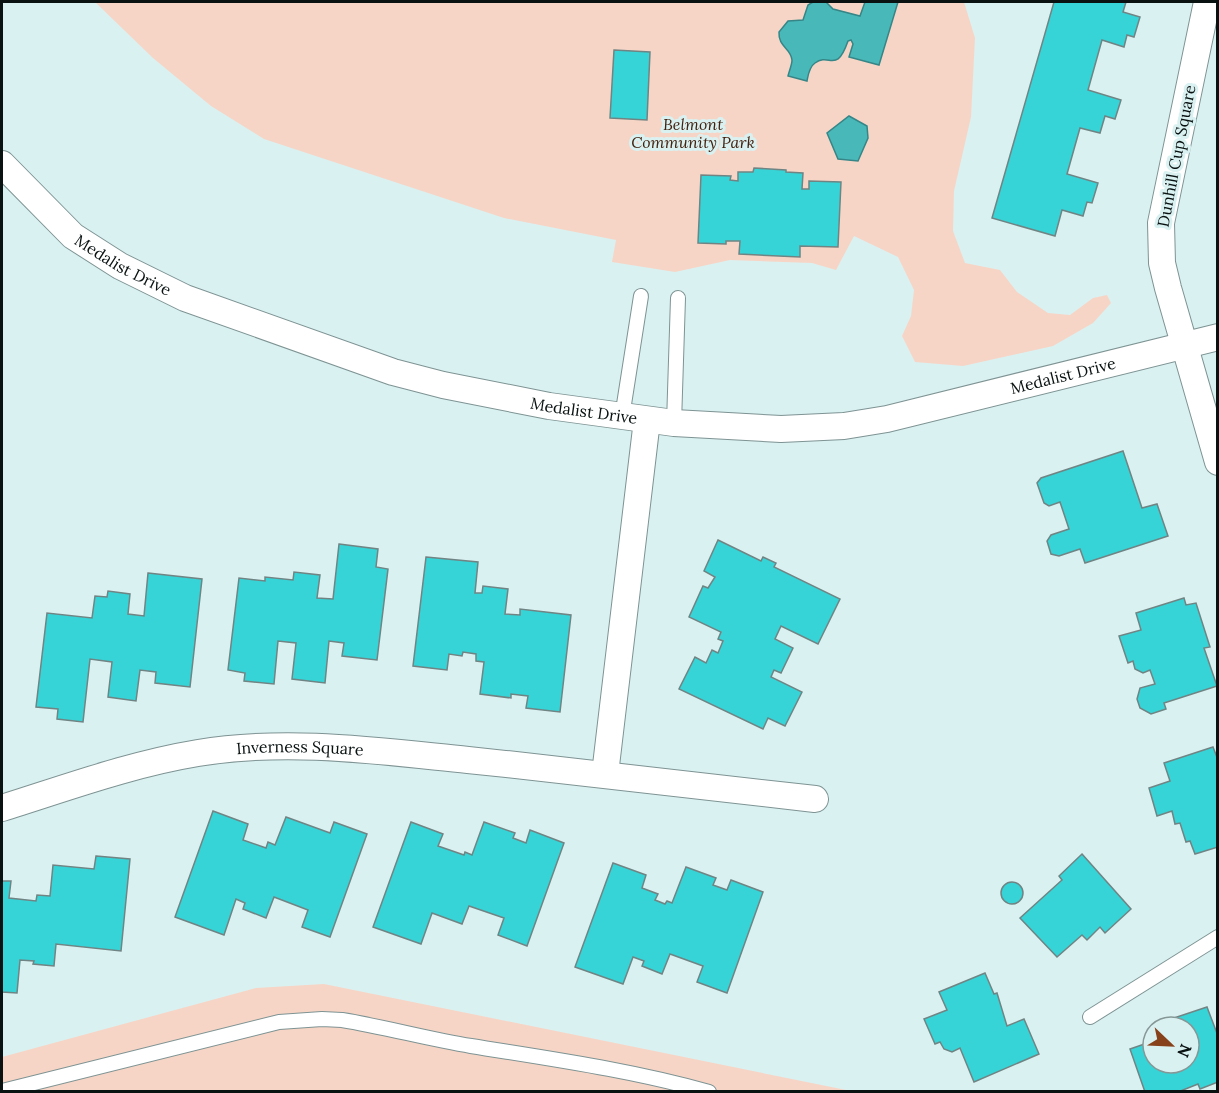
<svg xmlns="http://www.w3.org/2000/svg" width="1219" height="1093" font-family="Lora,serif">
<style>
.green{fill:#f7d5c6}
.water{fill:#49b8b9;stroke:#368687;stroke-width:1.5}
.building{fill:#36d4d6;stroke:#708484;stroke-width:1.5}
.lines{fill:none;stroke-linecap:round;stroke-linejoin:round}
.service-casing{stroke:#7e9393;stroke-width:16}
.minor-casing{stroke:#7e9393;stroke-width:28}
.service{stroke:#fff;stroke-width:14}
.minor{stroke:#fff;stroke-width:26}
.labels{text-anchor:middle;stroke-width:6;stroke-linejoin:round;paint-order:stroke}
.park-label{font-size:16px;font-style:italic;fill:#44210f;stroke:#daf1f1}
.street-label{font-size:16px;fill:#091111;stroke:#daf1f1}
</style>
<rect width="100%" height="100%" fill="#daf1f1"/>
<g class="green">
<path d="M 95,2 L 964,2 L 975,38 L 971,117 L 954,191 L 953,231 L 965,263 L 1000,270 L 1017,292 L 1048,313 L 1070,315 L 1093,298 L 1107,295 L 1111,303 L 1093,323 L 1053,346 L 963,366 L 915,362 L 902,336 L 911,316 L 914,290 L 898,257 L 854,236 L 836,270 L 812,263 L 730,260 L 675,272 L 612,262 L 616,240 L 504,218 L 264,139 L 211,106 L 153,58 Z"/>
<path d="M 324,984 L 851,1091 L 2,1092 L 2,1057 L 256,988 Z"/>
</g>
<g class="water">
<path d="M 813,2 L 826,2 L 833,9 L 860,16 L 865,2 L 898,2 L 879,65 L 849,57 L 853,44 L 851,40 L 848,41 C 836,75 830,52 815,63 C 809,67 808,76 807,81 L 788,76 C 789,71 792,65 792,60 C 791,48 778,47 779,32 L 788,21 L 803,20 L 808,5 Z"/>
<path d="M 849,116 L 867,126 L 868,138 L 858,161 L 838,159 L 827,133 Z"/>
</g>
<g class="building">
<path d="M 1054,2 L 1126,2 L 1123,12 L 1140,17 L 1134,37 L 1127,35 L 1124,47 L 1102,40 L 1088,90 L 1121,100 L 1115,119 L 1105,116 L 1100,133 L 1080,128 L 1067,174 L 1098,183 L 1092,203 L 1087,202 L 1083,216 L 1062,210 L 1055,236 L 992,218 Z"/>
<path d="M 614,50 L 650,52 L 647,120 L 610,118 Z"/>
<path d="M 754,168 L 786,170 L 786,172 L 803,173 L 802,189 L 809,189 L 809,181 L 841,182 L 838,247 L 800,246 L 800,257 L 739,254 L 740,241 L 726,241 L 726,244 L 698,243 L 701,175 L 731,176 L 730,180 L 738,181 L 738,172 L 753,172 Z"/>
<path d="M 1123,451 L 1142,508 L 1157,504 L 1168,536 L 1085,563 L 1080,549 L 1059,556 L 1051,554 L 1047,541 L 1051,535 L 1069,529 L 1060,502 L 1049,506 L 1044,503 L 1037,483 L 1041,478 Z"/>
<path d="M 718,540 L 761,561 L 763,557 L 776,563 L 774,567 L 840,599 L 818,644 L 781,626 L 775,639 L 793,648 L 781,673 L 774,670 L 771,677 L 802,692 L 785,726 L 768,718 L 763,729 L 679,689 L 695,657 L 706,663 L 712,650 L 718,653 L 723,641 L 718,639 L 721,632 L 689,617 L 703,586 L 708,588 L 715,577 L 704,571 Z"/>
<path d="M 339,544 L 378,549 L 376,567 L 388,569 L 377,660 L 342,656 L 344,643 L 329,641 L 325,683 L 292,679 L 296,643 L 278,641 L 274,684 L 244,681 L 245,673 L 228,670 L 239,578 L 265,581 L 265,577 L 293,580 L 294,572 L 320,575 L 317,598 L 333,599 Z"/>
<path d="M 426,557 L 478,562 L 475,593 L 482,593 L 483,586 L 508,589 L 505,614 L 520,615 L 520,609 L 571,615 L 560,712 L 526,708 L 528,696 L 511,694 L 511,698 L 480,694 L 484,662 L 476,661 L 476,654 L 463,652 L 462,656 L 449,654 L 447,670 L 413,666 Z"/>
<path d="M 148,573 L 202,579 L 190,687 L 155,683 L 156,672 L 140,670 L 136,701 L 108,697 L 112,662 L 90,659 L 83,722 L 57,719 L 58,709 L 36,707 L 47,613 L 92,618 L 95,596 L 107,597 L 108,591 L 130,594 L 128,614 L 144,616 Z"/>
<path d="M 1184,598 L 1186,605 L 1196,603 L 1210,647 L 1204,648 L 1217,686 L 1164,703 L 1166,709 L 1151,714 L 1140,708 L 1137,699 L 1140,688 L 1155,684 L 1150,670 L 1143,673 L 1135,669 L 1133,661 L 1128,663 L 1119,636 L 1141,630 L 1136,613 Z"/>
<path d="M 1213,747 L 1218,760 L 1218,847 L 1195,854 L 1190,841 L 1186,842 L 1180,823 L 1175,824 L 1172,811 L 1157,816 L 1149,788 L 1170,781 L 1164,763 Z"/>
<path d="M 213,811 L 248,824 L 243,840 L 266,848 L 268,842 L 275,845 L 286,817 L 330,833 L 334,822 L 367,834 L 330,937 L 302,927 L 308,910 L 274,897 L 266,918 L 243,909 L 245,903 L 236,899 L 224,935 L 175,917 Z"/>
<path d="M 411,822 L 443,834 L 438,846 L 464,855 L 465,852 L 472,855 L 484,822 L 515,833 L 513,838 L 526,843 L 530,830 L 564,843 L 527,946 L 498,935 L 504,918 L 469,906 L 462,924 L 432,913 L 421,944 L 373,927 Z"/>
<path d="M 1082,854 L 1131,909 L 1105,933 L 1100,927 L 1087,940 L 1082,935 L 1057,957 L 1020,918 L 1062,880 L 1059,876 Z"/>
<path d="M 96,856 L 130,859 L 121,951 L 56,944 L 54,966 L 33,964 L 34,961 L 20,960 L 17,993 L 2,992 L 2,881 L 11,881 L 9,898 L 36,901 L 37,895 L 50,896 L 53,865 L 94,869 Z"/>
<path d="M 613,863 L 646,875 L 642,888 L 658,894 L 655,900 L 665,904 L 667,901 L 672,903 L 686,867 L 716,878 L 713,885 L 727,890 L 731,880 L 763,892 L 727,993 L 697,982 L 703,966 L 670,954 L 662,974 L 642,966 L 644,961 L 633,957 L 623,984 L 575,967 Z"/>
<circle cx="1012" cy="893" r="11"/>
<path d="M 985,973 L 994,994 L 997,993 L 1007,1026 L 1024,1019 L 1039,1054 L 974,1082 L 960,1048 L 952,1052 L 944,1049 L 940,1042 L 935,1044 L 924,1019 L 947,1010 L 939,992 Z"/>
<path d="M 1207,1007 L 1218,1036 L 1218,1082 L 1200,1089 L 1198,1084 L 1178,1092 L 1145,1092 L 1130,1049 L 1153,1041 L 1153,1063 L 1189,1063 L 1189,1027 L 1170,1027 L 1176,1025 L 1174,1018 Z"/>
</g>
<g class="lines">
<defs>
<g id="service">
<path d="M 622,417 L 641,296"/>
<path d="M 674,423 L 678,298"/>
<path d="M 1090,1017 L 1218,937"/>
<path d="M 2,1091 L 279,1022 L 322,1019 L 342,1020 C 385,1027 428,1039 471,1046 C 551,1059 631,1070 709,1092"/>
</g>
<g id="minor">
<path d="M 1207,2 L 1161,223 L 1162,263 L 1168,288 L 1218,462"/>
<path id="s1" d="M 2,164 L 73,236 L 120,266 L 185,298 L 393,372 L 443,385 L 549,406 L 674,423 L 781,429 L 844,426 L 887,419 L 1218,337"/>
<path d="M 605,774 L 647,420"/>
<path id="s2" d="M 2,808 C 66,788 131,764 198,753 C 288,738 378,751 468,760 C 584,772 700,785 815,799"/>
</g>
</defs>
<use href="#service" class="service-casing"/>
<use href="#minor" class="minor-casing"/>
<use href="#service" class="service"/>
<use href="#minor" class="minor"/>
</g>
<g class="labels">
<g class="park-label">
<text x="693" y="130">Belmont<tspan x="693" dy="18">Community Park</tspan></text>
</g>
<g class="street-label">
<text transform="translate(1176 156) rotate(-79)" y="6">Dunhill Cup Square</text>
<text dy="6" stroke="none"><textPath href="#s1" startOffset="159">Medalist Drive</textPath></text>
<text dy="6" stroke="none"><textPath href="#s1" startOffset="1131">Medalist Drive</textPath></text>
<text dy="6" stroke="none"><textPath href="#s1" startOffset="645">Medalist Drive</textPath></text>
<text dy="6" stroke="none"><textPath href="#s2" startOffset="306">Inverness Square</textPath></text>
</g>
</g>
<rect width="1219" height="1093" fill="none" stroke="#091111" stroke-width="6"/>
<g transform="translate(1171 1045) rotate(113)"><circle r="28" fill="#daf1f1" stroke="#869797" stroke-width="1.5"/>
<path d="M0-4.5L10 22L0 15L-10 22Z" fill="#87411b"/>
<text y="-9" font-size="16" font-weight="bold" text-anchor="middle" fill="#091111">N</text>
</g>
</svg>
